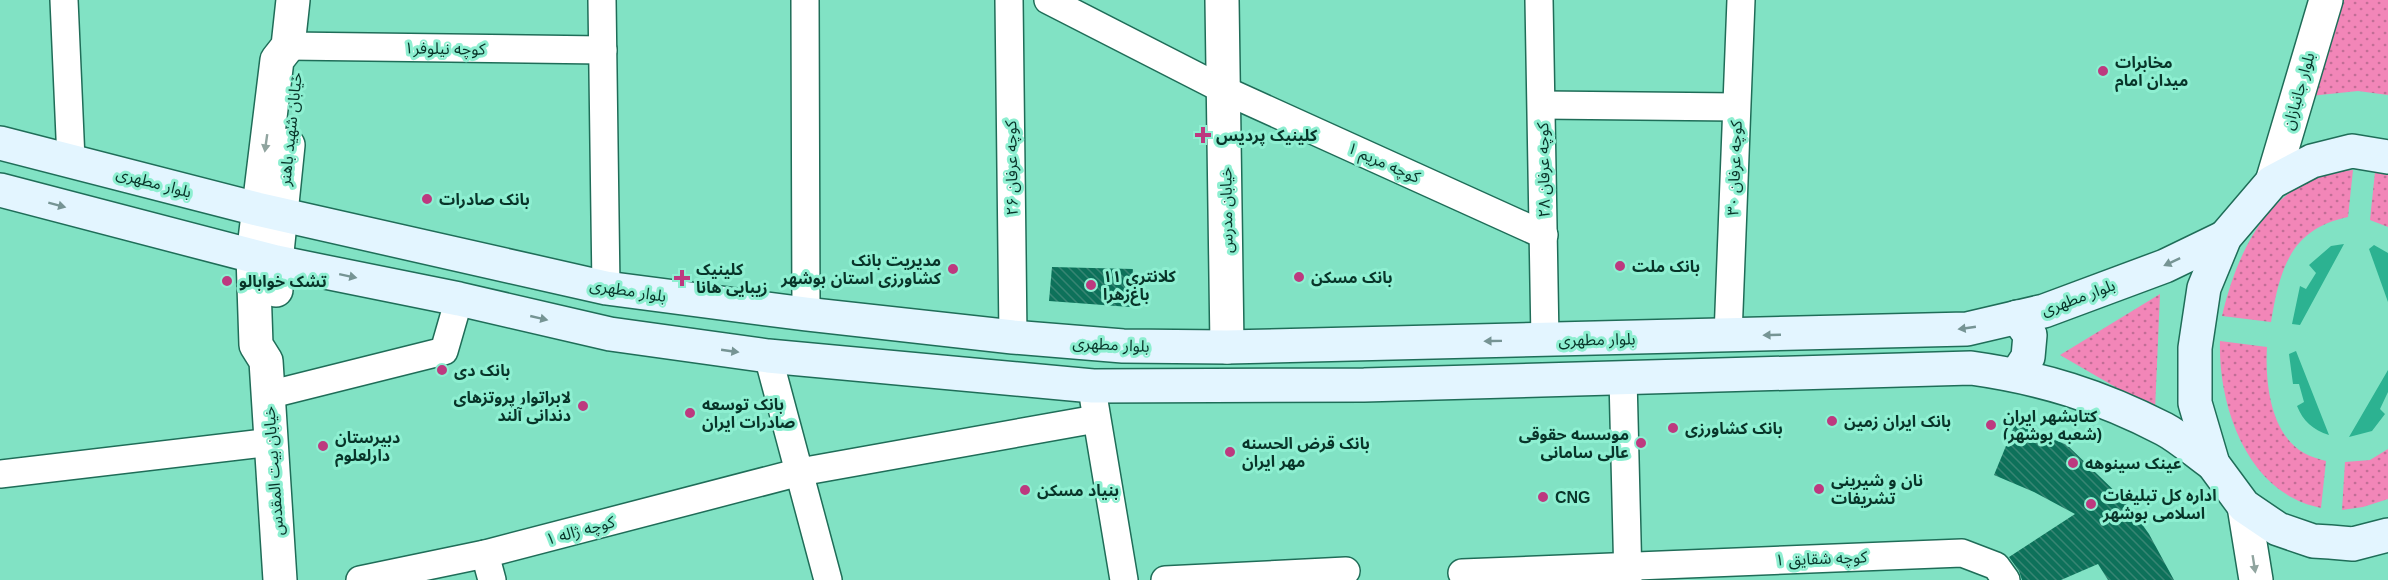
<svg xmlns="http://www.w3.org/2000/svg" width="2388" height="580" font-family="Helvetica,'Noto Sans Arabic',sans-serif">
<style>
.grass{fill:url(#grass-dots)}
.water{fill:#2cb291}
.building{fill:url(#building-back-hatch)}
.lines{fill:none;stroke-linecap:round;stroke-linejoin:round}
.minor-casing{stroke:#1f6d58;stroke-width:30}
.tertiary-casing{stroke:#1f6d58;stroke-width:36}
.secondary-casing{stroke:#1f6d58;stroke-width:36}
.minor{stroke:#fff;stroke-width:27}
.tertiary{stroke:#fff;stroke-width:33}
.secondary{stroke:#e3f5ff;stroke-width:33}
.oneway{fill:#90a49f}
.oneway2{fill:#769494}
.poi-dot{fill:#bd397f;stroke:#8eefd1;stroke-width:2}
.labels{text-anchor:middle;stroke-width:6;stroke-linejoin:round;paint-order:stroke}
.street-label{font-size:16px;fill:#083429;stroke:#8eefd1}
.poi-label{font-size:16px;font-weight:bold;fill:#083429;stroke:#8eefd1;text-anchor:start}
</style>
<defs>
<pattern id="grass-dots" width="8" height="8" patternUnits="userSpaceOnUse" patternTransform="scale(1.5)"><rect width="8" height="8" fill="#f286b8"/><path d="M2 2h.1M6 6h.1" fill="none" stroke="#c26e96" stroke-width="1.8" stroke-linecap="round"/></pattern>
<pattern id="building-back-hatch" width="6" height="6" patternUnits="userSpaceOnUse" patternTransform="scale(1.5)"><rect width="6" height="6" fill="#0d715a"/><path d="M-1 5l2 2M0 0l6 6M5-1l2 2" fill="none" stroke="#378573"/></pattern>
</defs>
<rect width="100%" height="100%" fill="#81e2c4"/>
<g class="grass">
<path d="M 2338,0 L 2388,0 L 2388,95 L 2358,91 L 2310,96 Z"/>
<path d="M 2353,170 L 2348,217 C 2290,229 2280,269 2271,322 L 2222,316 C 2238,248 2273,174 2353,170 Z"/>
<path d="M 2375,172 L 2388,175 L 2388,227 L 2370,220 Z"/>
<path d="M 2160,294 L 2155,410 L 2060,355 Z"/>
<path d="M 2220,341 L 2267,347 C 2265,381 2270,434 2304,453 C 2311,457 2319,459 2326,461 L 2321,508 C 2248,494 2218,407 2220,341 Z"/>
<path d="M 2388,449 L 2388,499 L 2363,507 L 2342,510 L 2345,462 L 2370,460 Z"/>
</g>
<g class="water">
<path d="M 2344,244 L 2300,325 L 2292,324 L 2300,286 L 2306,289 L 2316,273 L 2309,265 L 2331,246 Z"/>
<path d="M 2374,245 L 2388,253 L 2388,302 L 2369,249 Z"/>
<path d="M 2296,351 L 2329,435 C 2313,430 2303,421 2297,406 L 2304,402 L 2299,384 L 2293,384 L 2289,354 Z"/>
<path d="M 2388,370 L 2388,392 L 2380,409 L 2385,414 L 2372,431 L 2349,437 Z"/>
</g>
<g class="building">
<path d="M 1052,267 L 1133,269 L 1130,307 L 1049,301 Z"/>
<path d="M 2015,424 L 2067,445 L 2126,502 L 2149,534 L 2174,580 L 2108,580 L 2098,564 L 2061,580 L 2022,580 L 2019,571 L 2009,557 L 2075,514 L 2034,492 L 1994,475 Z"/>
</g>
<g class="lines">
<defs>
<g id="minor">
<path d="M 64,0 L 71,160"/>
<path d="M 602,0 L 606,288"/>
<path d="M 805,0 L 806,314"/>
<path d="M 1009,0 L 1013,337"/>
<path d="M 1048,0 L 1224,90 L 1544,235"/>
<path d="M 1539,0 L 1545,340"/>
<path d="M 288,46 L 603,50"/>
<path d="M 1542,105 L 1736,107"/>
<path d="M 1728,336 L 1741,0"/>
<path d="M 768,356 L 828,580"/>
<path d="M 1623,378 L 1628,580"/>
<path d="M 268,395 L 444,351 L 459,299"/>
<path d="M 1094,401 L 1124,580"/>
<path d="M 0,474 L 272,442"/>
<path d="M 485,554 L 492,580"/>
<path d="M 1462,573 L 1962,553 L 1996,566 L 2006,580"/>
<path d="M 360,580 L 485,554 L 800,472 L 1096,419"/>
<path d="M 1165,580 L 1346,571"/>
</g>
<g id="tertiary">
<path d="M 1222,0 L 1227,347"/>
<path d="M 2272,182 L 2326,0"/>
<path d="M 276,290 L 276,262 L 288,145"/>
<path d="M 2244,506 L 2256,580"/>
<path d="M 280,580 L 266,361 L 256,345 L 253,256 L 277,60 L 288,46 L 293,0"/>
</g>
<g id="secondary">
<path d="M 0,143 L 257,209 L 606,288 L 806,314 L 1013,337 L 1123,346 L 1227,347 L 1967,329 L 2044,311 L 2165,266 L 2225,237"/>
<path d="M 2388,157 L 2352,151 L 2312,161 L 2272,182 L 2225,237 L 2204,288 L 2195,348 L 2195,403 L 2213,464 L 2244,506 L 2278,529 L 2313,541 L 2330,542 L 2353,544 L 2388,535"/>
<path d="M 0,190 L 276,262 L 459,299 L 610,334 L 768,356 L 1093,386 L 1364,385 L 1971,368 C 2042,378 2100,396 2164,429 C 2181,438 2197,453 2213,464"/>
<path d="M 2017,317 L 2030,335 L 2028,357 L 2017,374"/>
</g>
</defs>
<use href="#minor" class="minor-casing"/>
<use href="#tertiary" class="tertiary-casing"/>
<use href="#secondary" class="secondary-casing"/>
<use href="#minor" class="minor"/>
<use href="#tertiary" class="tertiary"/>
<use href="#secondary" class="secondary"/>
</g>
<defs><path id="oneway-solid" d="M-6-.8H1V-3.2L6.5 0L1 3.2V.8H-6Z" transform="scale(1.5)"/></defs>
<g class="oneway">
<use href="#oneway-solid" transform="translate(266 143) rotate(98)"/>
<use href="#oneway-solid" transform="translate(2254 564) rotate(81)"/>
</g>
<g class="oneway2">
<use href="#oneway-solid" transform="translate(57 205) rotate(15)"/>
<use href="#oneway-solid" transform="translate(2172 262) rotate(155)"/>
<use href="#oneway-solid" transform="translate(348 276) rotate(12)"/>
<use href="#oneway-solid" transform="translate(539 318) rotate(13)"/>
<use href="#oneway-solid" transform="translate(1967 328) rotate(172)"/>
<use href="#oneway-solid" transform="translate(1772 335) rotate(178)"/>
<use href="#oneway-solid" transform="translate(1493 341) rotate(179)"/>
<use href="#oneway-solid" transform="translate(730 351) rotate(8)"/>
</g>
<g class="poi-dot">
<circle cx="2103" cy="71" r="6"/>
<path d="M1200 126h6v6h6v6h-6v6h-6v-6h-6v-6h6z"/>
<circle cx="427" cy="199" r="6"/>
<circle cx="1620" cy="266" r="6"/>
<circle cx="953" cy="269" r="6"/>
<circle cx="1299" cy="277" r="6"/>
<path d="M679 269h6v6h6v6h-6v6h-6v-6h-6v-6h6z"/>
<circle cx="227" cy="281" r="6"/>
<circle cx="1091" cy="285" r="6"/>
<circle cx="442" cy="370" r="6"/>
<circle cx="583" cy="406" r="6"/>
<circle cx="690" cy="413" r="6"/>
<circle cx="1832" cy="421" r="6"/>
<circle cx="1991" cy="425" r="6"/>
<circle cx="1673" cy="428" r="6"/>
<circle cx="1641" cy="443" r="6"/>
<circle cx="323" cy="446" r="6"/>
<circle cx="1230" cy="452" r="6"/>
<circle cx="2073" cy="463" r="6"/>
<circle cx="1819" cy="489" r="6"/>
<circle cx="1025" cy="490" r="6"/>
<circle cx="1543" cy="497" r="6"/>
<circle cx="2091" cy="504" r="6"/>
</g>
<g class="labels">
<g class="street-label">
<text transform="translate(445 48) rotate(1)" y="6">کوچه نیلوفر۱</text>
<text transform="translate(2298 91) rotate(-74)" y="6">بلوار جانبازان</text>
<text transform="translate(290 129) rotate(-84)" y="6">خیابان شهید باهنر</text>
<text transform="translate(1384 162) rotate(24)" y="6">کوچه مریم ۱</text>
<text transform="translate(1011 168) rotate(-91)" y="6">کوچه عرفان ۲۶</text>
<text transform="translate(1734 168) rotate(-88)" y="6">کوچه عرفان ۳۰</text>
<text transform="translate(1543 170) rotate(-91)" y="6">کوچه عرفان ۲۸</text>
<text transform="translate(154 182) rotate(15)" y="6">بلوار مطهری</text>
<text transform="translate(1226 210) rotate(-91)" y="6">خیابان مدرس</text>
<text transform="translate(628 290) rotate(9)" y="6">بلوار مطهری</text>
<text transform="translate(2078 297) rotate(-20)" y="6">بلوار مطهری</text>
<text transform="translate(1597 339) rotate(-1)" y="6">بلوار مطهری</text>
<text transform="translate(1111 344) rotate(3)" y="6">بلوار مطهری</text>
<text transform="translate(273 471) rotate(-94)" y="6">خیابان بیت المقدس</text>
<text transform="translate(580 530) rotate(-15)" y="6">کوچه ژاله ۱</text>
<text transform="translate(1821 558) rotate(-2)" y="6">کوچه شقایق ۱</text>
</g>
<g class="poi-label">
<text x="2115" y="68">مخابرات<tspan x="2115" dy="18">میدان امام</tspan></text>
<text x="1216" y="141">کلینیک پردیس</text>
<text x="439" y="205">بانک صادرات</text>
<text x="941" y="266" text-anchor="end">مدیریت بانک<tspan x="941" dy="18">کشاورزی استان بوشهر</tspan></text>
<text x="1632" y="272">بانک ملت</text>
<text x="696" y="275">کلینیک<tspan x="696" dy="18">زیبایی هانا</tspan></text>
<text x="1103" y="282">کلانتری ۱۱<tspan x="1103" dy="18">باغ‌زهرا</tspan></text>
<text x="1311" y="283">بانک مسکن</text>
<text x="239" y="287">تشک خوابالو</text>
<text x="454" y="376">بانک دی</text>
<text x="571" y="403" text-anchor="end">لابراتوار پروتزهای<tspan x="571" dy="18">دندانی آلند</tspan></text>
<text x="702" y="410">بانک توسعه<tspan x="702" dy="18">صادرات ایران</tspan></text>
<text x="2003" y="422">کتابشهر ایران<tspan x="2003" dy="18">(شعبه بوشهر)</tspan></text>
<text x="1844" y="427">بانک ایران زمین</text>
<text x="1685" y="434">بانک کشاورزی</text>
<text x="1629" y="440" text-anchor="end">موسسه حقوقی<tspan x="1629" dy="18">عالی سامانی</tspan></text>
<text x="335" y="443">دبیرستان<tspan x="335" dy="18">دارلعلوم</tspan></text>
<text x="1242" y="449">بانک قرض الحسنه<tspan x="1242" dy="18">مهر ایران</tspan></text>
<text x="2085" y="469">عینک سینوهه</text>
<text x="1831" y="486">نان و شیرینی<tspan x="1831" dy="18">تشریفات</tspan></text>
<text x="1037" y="496">بنیاد مسکن</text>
<text x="2103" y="501">اداره کل تبلیغات<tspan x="2103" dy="18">اسلامی بوشهر</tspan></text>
<text x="1555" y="503">CNG</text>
</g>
</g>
</svg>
